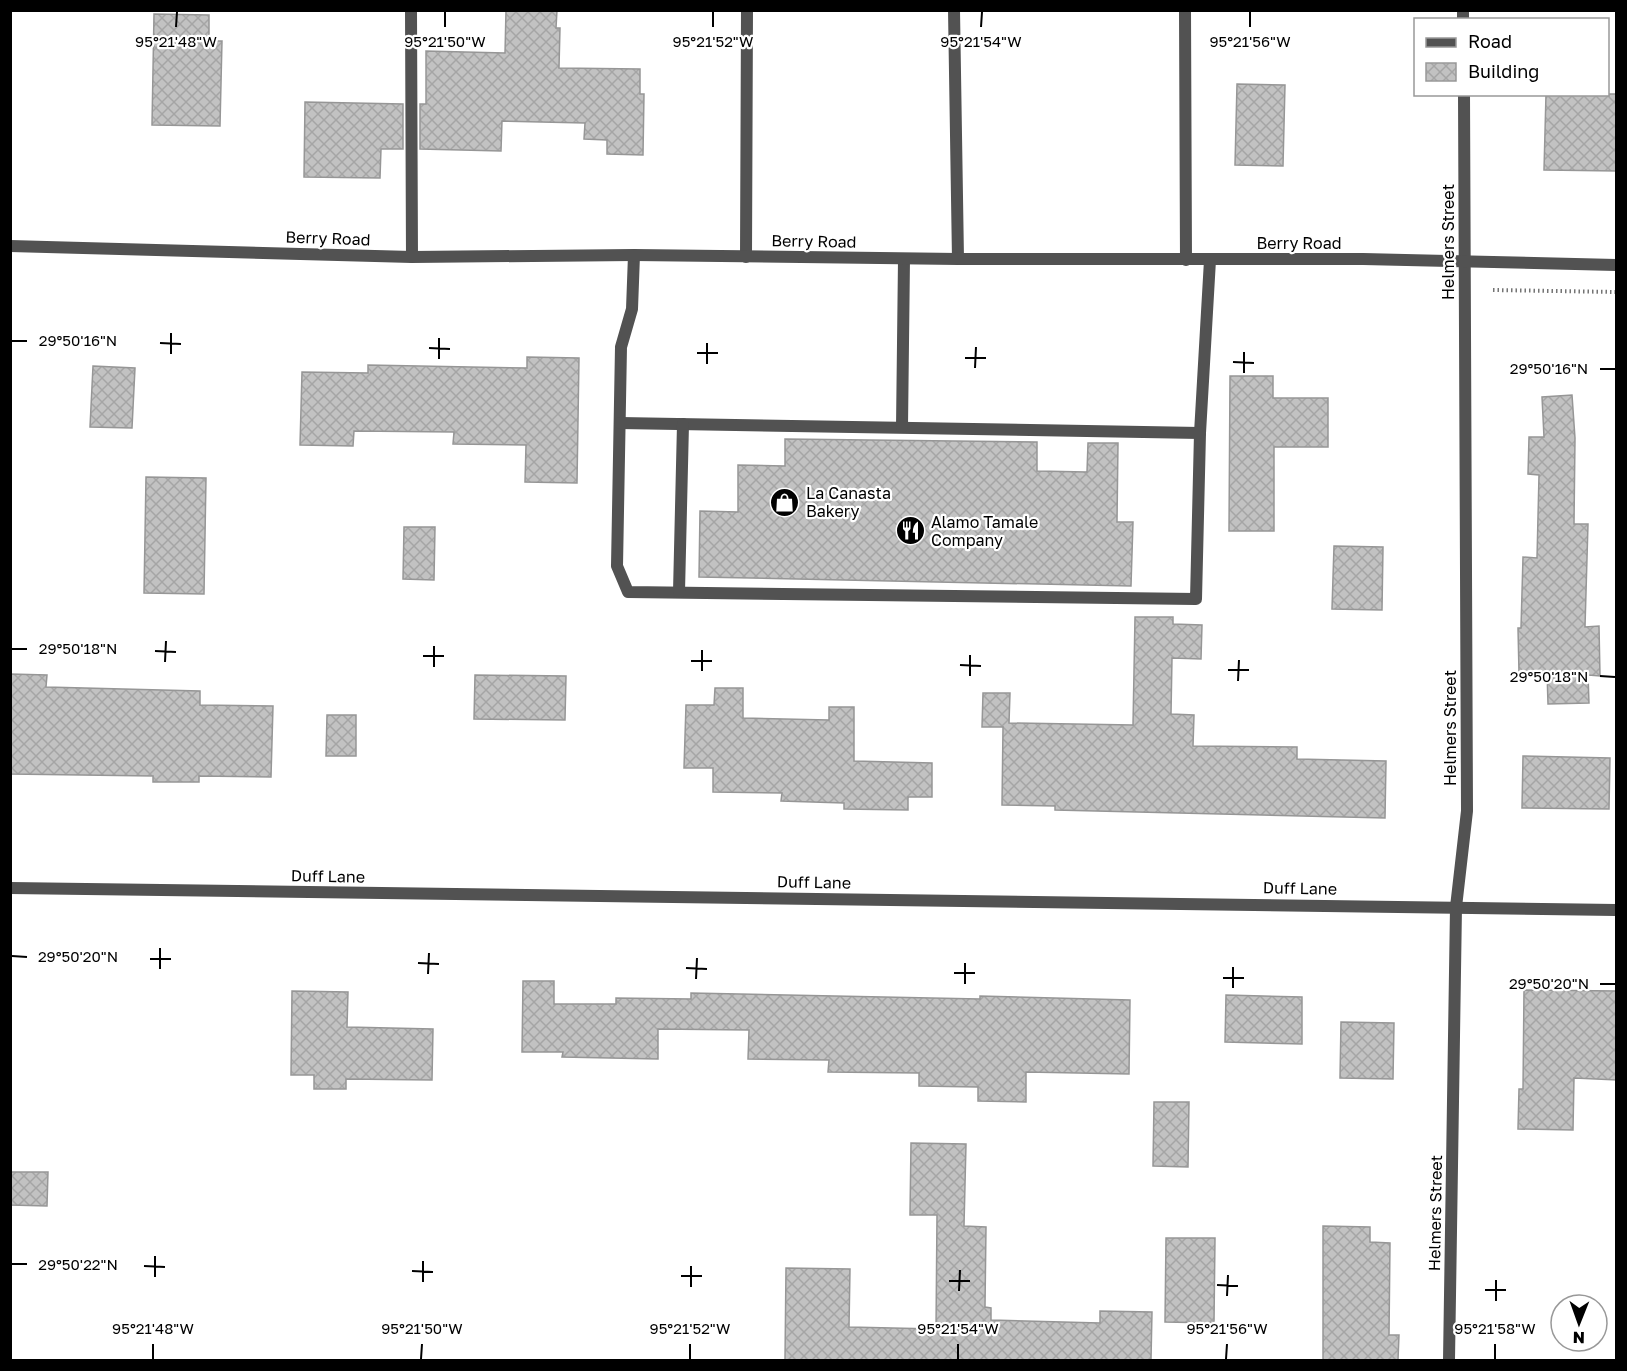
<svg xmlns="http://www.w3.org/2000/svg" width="1627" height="1371" font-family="'Golos Text',sans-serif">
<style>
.building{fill:url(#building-cross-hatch);stroke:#969696;stroke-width:1.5}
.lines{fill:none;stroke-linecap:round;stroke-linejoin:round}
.path{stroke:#747474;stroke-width:4;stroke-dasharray:1.5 3;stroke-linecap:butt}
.service{stroke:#525252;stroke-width:12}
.minor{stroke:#525252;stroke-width:12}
.tertiary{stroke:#525252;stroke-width:12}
.ticks{fill:none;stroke:#000;stroke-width:2}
.labels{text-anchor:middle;stroke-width:4.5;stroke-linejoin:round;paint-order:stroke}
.street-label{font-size:16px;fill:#000;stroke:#fff}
.poi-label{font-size:16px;fill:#000;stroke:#fff;text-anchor:start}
.ticks-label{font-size:15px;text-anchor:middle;fill:#000;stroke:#fff;stroke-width:4.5;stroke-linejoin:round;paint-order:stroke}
</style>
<defs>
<pattern id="building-cross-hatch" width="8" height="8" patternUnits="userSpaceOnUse" patternTransform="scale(1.5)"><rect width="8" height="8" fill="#c2c2c2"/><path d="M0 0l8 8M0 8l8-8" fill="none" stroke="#a5a5a5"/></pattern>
</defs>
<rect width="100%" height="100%" fill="#fff"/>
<g class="building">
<path d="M 506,10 L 557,10 L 556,28 L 560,28 L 559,68 L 640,69 L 640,94 L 644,94 L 643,155 L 607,154 L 607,140 L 584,139 L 585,123 L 502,121 L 501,151 L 420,149 L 420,104 L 426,104 L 426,51 L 505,53 Z"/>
<path d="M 154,14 L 209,15 L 209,41 L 222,41 L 220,126 L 152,125 Z"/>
<path d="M 1237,84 L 1285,85 L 1283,166 L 1235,165 Z"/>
<path d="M 1546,94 L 1617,94 L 1617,171 L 1544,170 Z"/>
<path d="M 305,102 L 403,104 L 403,149 L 381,149 L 380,178 L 304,177 Z"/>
<path d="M 527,357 L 579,358 L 577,483 L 525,482 L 526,445 L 453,444 L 454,432 L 354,431 L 353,446 L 300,445 L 302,372 L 368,373 L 368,365 L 527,368 Z"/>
<path d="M 93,366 L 135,368 L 132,428 L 90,427 Z"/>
<path d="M 1230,376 L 1273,376 L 1273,398 L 1328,398 L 1328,447 L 1274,447 L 1274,531 L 1229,531 Z"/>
<path d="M 1572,395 L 1575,438 L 1574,524 L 1588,524 L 1585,627 L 1599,626 L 1600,676 L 1588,675 L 1589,703 L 1548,704 L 1547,672 L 1519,673 L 1518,628 L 1521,628 L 1523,557 L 1537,558 L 1539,475 L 1528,474 L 1529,437 L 1544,437 L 1542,397 Z"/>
<path d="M 785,439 L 1037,442 L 1037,471 L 1087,472 L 1088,443 L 1118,443 L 1117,522 L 1133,522 L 1131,586 L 699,577 L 700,511 L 738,512 L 738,465 L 785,466 Z"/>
<path d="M 146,477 L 206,478 L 204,594 L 144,593 Z"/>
<path d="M 404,527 L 435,527 L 434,580 L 403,579 Z"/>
<path d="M 1334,546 L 1383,547 L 1382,610 L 1332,609 Z"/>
<path d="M 1135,617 L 1173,617 L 1173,624 L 1202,625 L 1201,659 L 1172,658 L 1171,714 L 1194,715 L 1193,746 L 1297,747 L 1297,759 L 1386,761 L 1385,818 L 1055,810 L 1055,806 L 1002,805 L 1003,727 L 982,727 L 983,693 L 1010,693 L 1009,723 L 1133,725 Z"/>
<path d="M 10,674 L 47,675 L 46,687 L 200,691 L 200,705 L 273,706 L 271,777 L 199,776 L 199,782 L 153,782 L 153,776 L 10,774 Z"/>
<path d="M 475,675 L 566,676 L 565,720 L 474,719 Z"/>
<path d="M 715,688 L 743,688 L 743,718 L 829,720 L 829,707 L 854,707 L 854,761 L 932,763 L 932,797 L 908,797 L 908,810 L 844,809 L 844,803 L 781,801 L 782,793 L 713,792 L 713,768 L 684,768 L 686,705 L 714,705 Z"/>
<path d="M 327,715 L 356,715 L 356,756 L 326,756 Z"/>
<path d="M 1523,756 L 1610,758 L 1609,809 L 1522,808 Z"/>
<path d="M 523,981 L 554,981 L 554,1004 L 616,1004 L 616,998 L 691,999 L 691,993 L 980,999 L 980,996 L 1130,1000 L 1129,1074 L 1026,1072 L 1026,1102 L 978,1101 L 978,1087 L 919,1086 L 919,1073 L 828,1072 L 829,1060 L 748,1059 L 749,1030 L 658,1029 L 658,1059 L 562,1057 L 563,1052 L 522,1052 Z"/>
<path d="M 1524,990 L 1617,991 L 1617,1080 L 1574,1078 L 1573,1130 L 1518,1129 L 1519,1089 L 1523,1089 Z"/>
<path d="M 292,991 L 348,992 L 347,1027 L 433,1029 L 432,1080 L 346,1079 L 346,1089 L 314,1089 L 314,1075 L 291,1075 Z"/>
<path d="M 1226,995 L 1302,997 L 1302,1044 L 1225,1042 Z"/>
<path d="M 1341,1022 L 1394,1023 L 1393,1079 L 1340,1078 Z"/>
<path d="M 1154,1102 L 1189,1102 L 1188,1167 L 1153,1166 Z"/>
<path d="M 911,1143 L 966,1144 L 964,1226 L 986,1227 L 985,1307 L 991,1308 L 991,1320 L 1100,1323 L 1100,1311 L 1152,1312 L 1151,1360 L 785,1360 L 786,1268 L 850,1269 L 849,1327 L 936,1329 L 937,1215 L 910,1215 Z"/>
<path d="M 10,1172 L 48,1172 L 47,1206 L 10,1205 Z"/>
<path d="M 1323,1226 L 1370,1227 L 1370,1242 L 1390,1243 L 1389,1335 L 1399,1335 L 1398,1360 L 1323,1360 Z"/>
<path d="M 1166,1238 L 1215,1238 L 1214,1323 L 1165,1322 Z"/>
</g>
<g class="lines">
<path class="path" d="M 1493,290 L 1616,292"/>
<g class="service">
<path d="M 411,10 L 412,257"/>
<path d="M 634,255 L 632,309 L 621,347 L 617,566 L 628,592 L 1196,599 L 1200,433 L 1210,260"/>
<path d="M 746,257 L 747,10"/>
<path d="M 620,423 L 1200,433"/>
<path d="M 902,427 L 904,259"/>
<path d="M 679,592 L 683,424"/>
</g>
<g class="minor">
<path d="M 954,10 L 958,259"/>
<path d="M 1185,10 L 1186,260"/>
<path d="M 1463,10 L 1463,20"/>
<path d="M 10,888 L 1616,910"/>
<path d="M 1449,1360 L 1456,907 L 1467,811 L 1464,94"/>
</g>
<path class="tertiary" d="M 10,246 L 412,257 L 634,255 L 958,259 L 1363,259 L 1616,265"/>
</g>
<path class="ticks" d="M 176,27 L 177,12M 445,27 L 445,12M 713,27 L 713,12M 981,27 L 982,12M 1250,27 L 1250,12M 12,341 L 27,341M 160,343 L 181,344M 429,348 L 450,349M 697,353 L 718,353M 171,354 L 171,333M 965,358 L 986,358M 439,359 L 439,338M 1233,362 L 1254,363M 707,364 L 707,343M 975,368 L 976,347M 1600,369 L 1615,369M 1244,373 L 1244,352M 12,649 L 27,649M 155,651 L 176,652M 423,656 L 444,656M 691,661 L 712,661M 165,662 L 166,641M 960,665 L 981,666M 434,667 L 434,646M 1228,670 L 1249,670M 702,671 L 702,650M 970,676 L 970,655M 1600,676 L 1615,677M 1238,681 L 1239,660M 12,956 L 27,957M 150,959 L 171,959M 418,963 L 439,964M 686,968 L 707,969M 160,969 L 160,948M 954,973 L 975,973M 428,974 L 429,953M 1223,978 L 1244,978M 696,979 L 697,958M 965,984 L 965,963M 1600,984 L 1615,984M 1233,988 L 1233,967M 12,1264 L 27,1264M 144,1266 L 165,1267M 412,1271 L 433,1272M 681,1276 L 702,1276M 155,1277 L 155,1256M 949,1281 L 970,1281M 423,1282 L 423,1261M 1217,1285 L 1238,1286M 691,1287 L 691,1266M 1485,1290 L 1506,1290M 959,1291 L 960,1270M 1227,1296 L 1228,1275M 1496,1301 L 1496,1280M 153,1359 L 153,1344M 421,1359 L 422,1344M 690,1359 L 690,1344M 958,1359 L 958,1344M 1226,1359 L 1227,1344M 1495,1359 L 1495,1344"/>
<defs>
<symbol id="shop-disc" viewBox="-11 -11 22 22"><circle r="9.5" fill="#000" stroke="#fff"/><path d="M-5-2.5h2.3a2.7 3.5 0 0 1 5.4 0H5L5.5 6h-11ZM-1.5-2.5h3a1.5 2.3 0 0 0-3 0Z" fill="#fff"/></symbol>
<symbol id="restaurant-disc" viewBox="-11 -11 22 22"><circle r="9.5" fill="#000" stroke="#fff"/><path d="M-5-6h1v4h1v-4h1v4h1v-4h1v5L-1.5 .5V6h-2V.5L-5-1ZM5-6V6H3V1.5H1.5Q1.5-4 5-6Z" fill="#fff"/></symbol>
</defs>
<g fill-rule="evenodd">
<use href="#shop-disc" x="768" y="486" width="33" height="33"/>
<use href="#restaurant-disc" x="894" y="514" width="33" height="33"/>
</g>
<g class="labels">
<g class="street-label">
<text transform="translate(328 238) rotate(2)" y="6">Berry Road</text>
<text transform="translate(814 241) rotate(1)" y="6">Berry Road</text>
<text transform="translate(1448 242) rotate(-90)" y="6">Helmers Street</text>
<text x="1299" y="249">Berry Road</text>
<text transform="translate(1450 728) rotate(-90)" y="6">Helmers Street</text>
<text transform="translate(328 876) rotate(1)" y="6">Duff Lane</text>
<text transform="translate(814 882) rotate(1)" y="6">Duff Lane</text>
<text transform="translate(1300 888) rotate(1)" y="6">Duff Lane</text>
<text transform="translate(1435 1213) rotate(-89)" y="6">Helmers Street</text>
</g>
<g class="poi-label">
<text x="806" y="499">La Canasta<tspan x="806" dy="18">Bakery</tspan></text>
<text x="931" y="528">Alamo Tamale<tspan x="931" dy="18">Company</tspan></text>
</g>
</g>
<g class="ticks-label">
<text x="176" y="47">95°21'48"W</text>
<text x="445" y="47">95°21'50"W</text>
<text x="713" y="47">95°21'52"W</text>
<text x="981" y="47">95°21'54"W</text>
<text x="1250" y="47">95°21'56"W</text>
<text x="78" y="346">29°50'16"N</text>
<text x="1549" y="374">29°50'16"N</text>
<text x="78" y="654">29°50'18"N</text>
<text x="1549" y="682">29°50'18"N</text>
<text x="78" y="962">29°50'20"N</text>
<text x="1549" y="989">29°50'20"N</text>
<text x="78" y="1270">29°50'22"N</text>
<text x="153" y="1334">95°21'48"W</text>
<text x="422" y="1334">95°21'50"W</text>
<text x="690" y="1334">95°21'52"W</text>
<text x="958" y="1334">95°21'54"W</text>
<text x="1227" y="1334">95°21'56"W</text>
<text x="1495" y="1334">95°21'58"W</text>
</g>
<rect width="1627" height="1371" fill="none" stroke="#000000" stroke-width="24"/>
<rect x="1414" y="18" width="195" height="78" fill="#ffffff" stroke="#999999" stroke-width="1.5"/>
<rect x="1426" y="38" width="30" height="9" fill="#525252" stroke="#999999" stroke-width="1.5"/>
<text x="1468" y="48" font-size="18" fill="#000000">Road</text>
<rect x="1426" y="63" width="30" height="18" fill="url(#building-cross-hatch)" stroke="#999999" stroke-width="1.5"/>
<text x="1468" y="78" font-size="18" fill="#000000">Building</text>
<g transform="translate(1579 1323) rotate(181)"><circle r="28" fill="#ffffff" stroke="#999999" stroke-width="1.5"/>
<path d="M0-4.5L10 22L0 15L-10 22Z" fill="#000000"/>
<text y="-9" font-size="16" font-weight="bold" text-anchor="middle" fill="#000000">N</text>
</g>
</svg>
